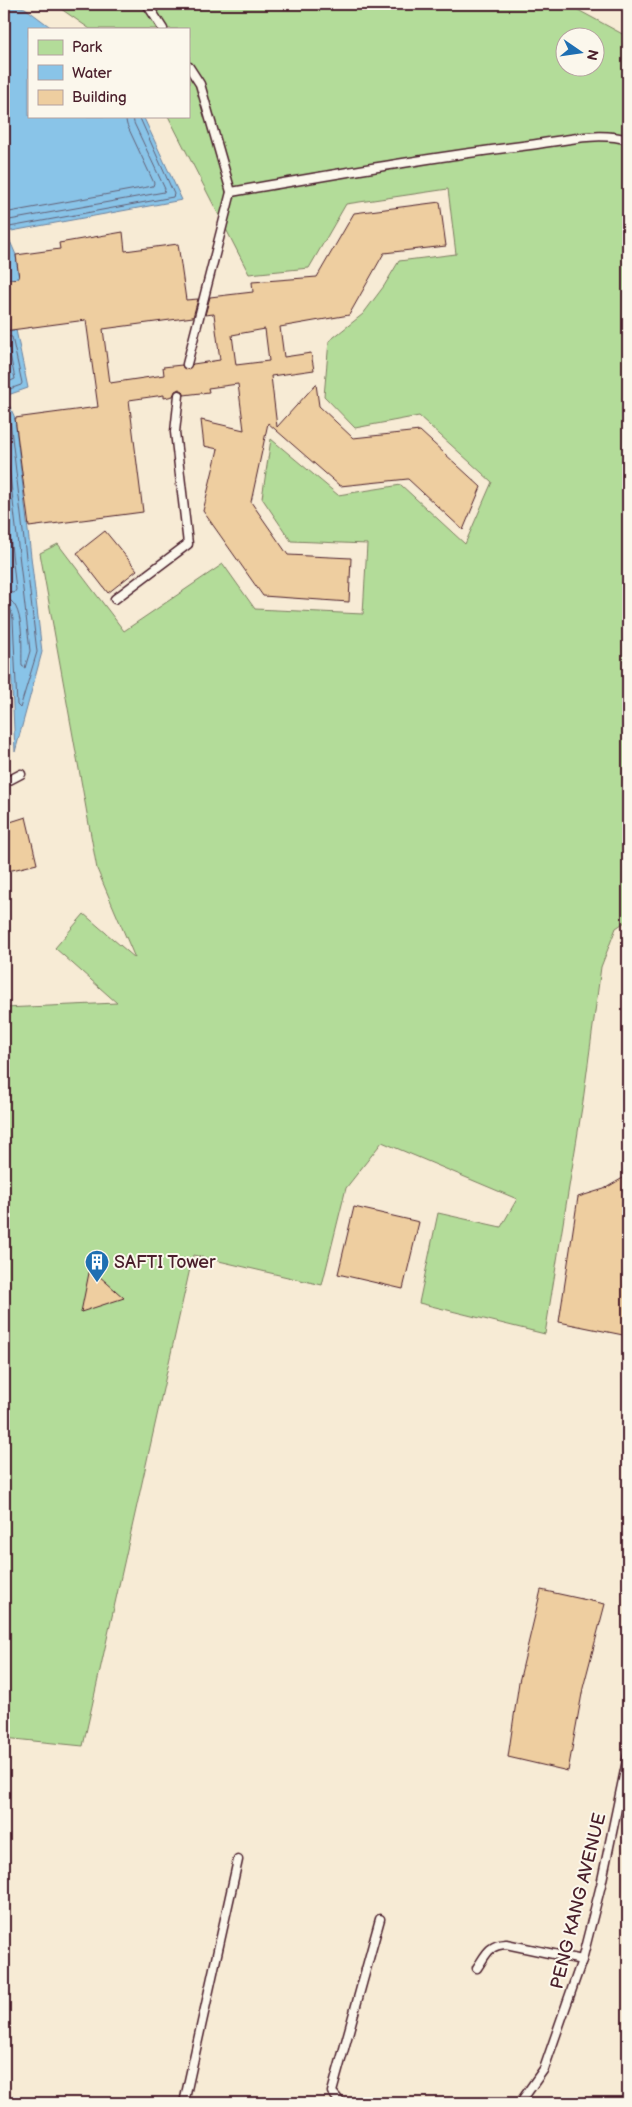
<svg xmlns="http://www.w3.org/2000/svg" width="632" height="2107" font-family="'Balsamiq Sans',sans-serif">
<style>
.green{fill:#b3dc99;stroke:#7e7e62;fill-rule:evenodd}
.water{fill:#89c4e8;stroke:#70829c}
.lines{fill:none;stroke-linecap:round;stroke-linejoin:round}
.shore{stroke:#636177;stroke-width:1}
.building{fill:#eecea0;stroke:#4a1f2b;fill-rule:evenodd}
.lane-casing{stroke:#4a1f2b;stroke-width:11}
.lane{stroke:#fbf7ec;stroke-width:8}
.labels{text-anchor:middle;stroke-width:4;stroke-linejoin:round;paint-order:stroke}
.poi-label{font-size:18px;fill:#4a1f2b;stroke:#fbf7ec;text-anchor:start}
.street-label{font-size:18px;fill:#4a1f2b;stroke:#fbf7ec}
</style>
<rect width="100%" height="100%" fill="#f7ebd5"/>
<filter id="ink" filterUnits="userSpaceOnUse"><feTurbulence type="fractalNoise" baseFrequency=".02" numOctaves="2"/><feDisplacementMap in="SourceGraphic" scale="10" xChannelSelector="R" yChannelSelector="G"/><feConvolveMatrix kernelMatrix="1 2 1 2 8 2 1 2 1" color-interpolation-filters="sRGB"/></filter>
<g filter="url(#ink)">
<path class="green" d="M 54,4 L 567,4 L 628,37 L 628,920 L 616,928 L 601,967 L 583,1101 L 545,1334 L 419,1303 L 438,1213 L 501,1227 L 517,1199 L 382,1142 L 346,1188 L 322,1285 L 193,1255 L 83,1746 L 4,1738 L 4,1008 L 117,1003 L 55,948 L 84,914 L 135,958 L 97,869 L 40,553 L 58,544 L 124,631 L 223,564 L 255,609 L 363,614 L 367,544 L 291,541 L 262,498 L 271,439 L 338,495 L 401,485 L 465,544 L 492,482 L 419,416 L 355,428 L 324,396 L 329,341 L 363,314 L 384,286 L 399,261 L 456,254 L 448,189 L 346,204 L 309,268 L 249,274 L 168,116 L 189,116 L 189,29 L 90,29 ZM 564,38 L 594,38 L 594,68 L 564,68 Z"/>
<g class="water">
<path d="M 4,4 L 25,8 L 53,29 L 29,29 L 29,116 L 143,116 L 182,200 L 6,232 L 16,255 L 19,278 L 4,280 Z"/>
<path d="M 16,330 L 28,388 L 5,396 L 15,418 L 42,652 L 15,752 L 9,620 L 4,601 L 4,331 Z"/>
</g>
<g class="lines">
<g class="shore">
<path d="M 4,213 L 153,186 L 154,183 L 127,125 L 125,116"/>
<path d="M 4,221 L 164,192 L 165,189 L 134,123 L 133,116"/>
<path d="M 4,228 L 173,197 L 174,194 L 139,116"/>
<path d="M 4,336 L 12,337 L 22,383 L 21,385 L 4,391"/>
<path d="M 4,342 L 8,344 L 15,379 L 4,384"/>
<path d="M 4,406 L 10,420 L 37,652 L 20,708 L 17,705 L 13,619 L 10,607 L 4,605"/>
<path d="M 4,422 L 30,651 L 25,668 L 22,666 C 21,649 26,600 4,598"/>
<path d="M 4,480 L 16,590 L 14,593 L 4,591"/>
</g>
</g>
<g class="building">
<path d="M 440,202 L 446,246 L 384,253 L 349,315 L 280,327 L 284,357 L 311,353 L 314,370 L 271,376 L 277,427 L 316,384 L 319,406 L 353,438 L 420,431 L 481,487 L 463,530 L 408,479 L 340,486 L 268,423 L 251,502 L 288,555 L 351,558 L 349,602 L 263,596 L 203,511 L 218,449 L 204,446 L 201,420 L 244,430 L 238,384 L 208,388 L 209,392 L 184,395 L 183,391 L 179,389 L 175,391 L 173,396 L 164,398 L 164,395 L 129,400 L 143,512 L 29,527 L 15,418 L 98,407 L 86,320 L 4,331 L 4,280 L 19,278 L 16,255 L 60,249 L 59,243 L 123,232 L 125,251 L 178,244 L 186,300 L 198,299 L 193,317 L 103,329 L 110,383 L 164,375 L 163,367 L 182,365 L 183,368 L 188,369 L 193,364 L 220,360 L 214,314 L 205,315 L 210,297 L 253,292 L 252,282 L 317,277 L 354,213 ZM 265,329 L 269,361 L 236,365 L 232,335 Z"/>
<path d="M 105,531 L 137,570 L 108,593 L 77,553 Z"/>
<path d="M 26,817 L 37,864 L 4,872 L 4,824 Z"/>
<path d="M 628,1175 L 628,1336 L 559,1322 L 578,1197 L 604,1189 Z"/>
<path d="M 354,1207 L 419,1222 L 403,1289 L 338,1274 Z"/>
<path d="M 90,1268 L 124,1298 L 81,1312 Z"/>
<path d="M 541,1590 L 605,1604 L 583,1688 L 568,1771 L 508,1757 L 519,1682 Z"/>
</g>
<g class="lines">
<defs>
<g id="lane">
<path d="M 147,4 L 163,29"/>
<path d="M 231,192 C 330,175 430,157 530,145 C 561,141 598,131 628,140"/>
<path d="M 187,364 L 231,192 L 200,84 L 189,67"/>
<path d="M 115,599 L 188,544 L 175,432 L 179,395"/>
<path d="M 4,783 L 21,774"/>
<path d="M 477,1968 C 486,1955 488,1945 506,1944 L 582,1960"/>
<path d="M 184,2103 L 238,1860"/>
<path d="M 341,2103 L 332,2092 L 380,1919"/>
<path d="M 520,2103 L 544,2069 L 582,1960 L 601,1885 L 628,1756"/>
</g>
</defs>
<use href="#lane" class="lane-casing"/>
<use href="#lane" class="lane"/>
</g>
</g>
<defs>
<symbol id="building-pin" viewBox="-11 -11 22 30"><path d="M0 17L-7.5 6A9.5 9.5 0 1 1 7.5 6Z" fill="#1f6fb2" stroke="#fbf7ec"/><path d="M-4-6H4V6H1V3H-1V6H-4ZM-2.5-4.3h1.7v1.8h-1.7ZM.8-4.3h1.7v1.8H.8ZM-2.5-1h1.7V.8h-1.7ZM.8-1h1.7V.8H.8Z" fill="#fff"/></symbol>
</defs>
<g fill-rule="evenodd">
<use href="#building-pin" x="83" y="1248" width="28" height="38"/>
</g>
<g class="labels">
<g class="poi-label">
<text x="114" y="1268">SAFTI Tower</text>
</g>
<g class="street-label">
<text transform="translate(578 1901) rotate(-76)" y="6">PENG KANG AVENUE</text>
</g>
</g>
<rect width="632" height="2107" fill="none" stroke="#fbf7ec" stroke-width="20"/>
<rect x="10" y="10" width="612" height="2087" fill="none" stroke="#4a1f2b" stroke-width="2" filter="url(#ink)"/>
<rect x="28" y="28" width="162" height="90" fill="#fbf7ec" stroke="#b4a19f"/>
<rect x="38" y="40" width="25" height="15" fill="#b3dc99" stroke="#b4a19f"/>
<text x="72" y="52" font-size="15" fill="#4a1f2b">Park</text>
<rect x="38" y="65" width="25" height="15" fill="#89c4e8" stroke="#b4a19f"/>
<text x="72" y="78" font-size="15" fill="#4a1f2b">Water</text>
<rect x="38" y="90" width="25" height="15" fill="#eecea0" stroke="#b4a19f"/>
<text x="72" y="102" font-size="15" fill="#4a1f2b">Building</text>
<g transform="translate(580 52) rotate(103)"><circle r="24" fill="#fbf7ec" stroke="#b4a19f"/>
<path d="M0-4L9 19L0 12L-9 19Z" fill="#1f6fb2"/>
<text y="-8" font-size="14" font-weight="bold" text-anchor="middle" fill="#4a1f2b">N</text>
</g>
</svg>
